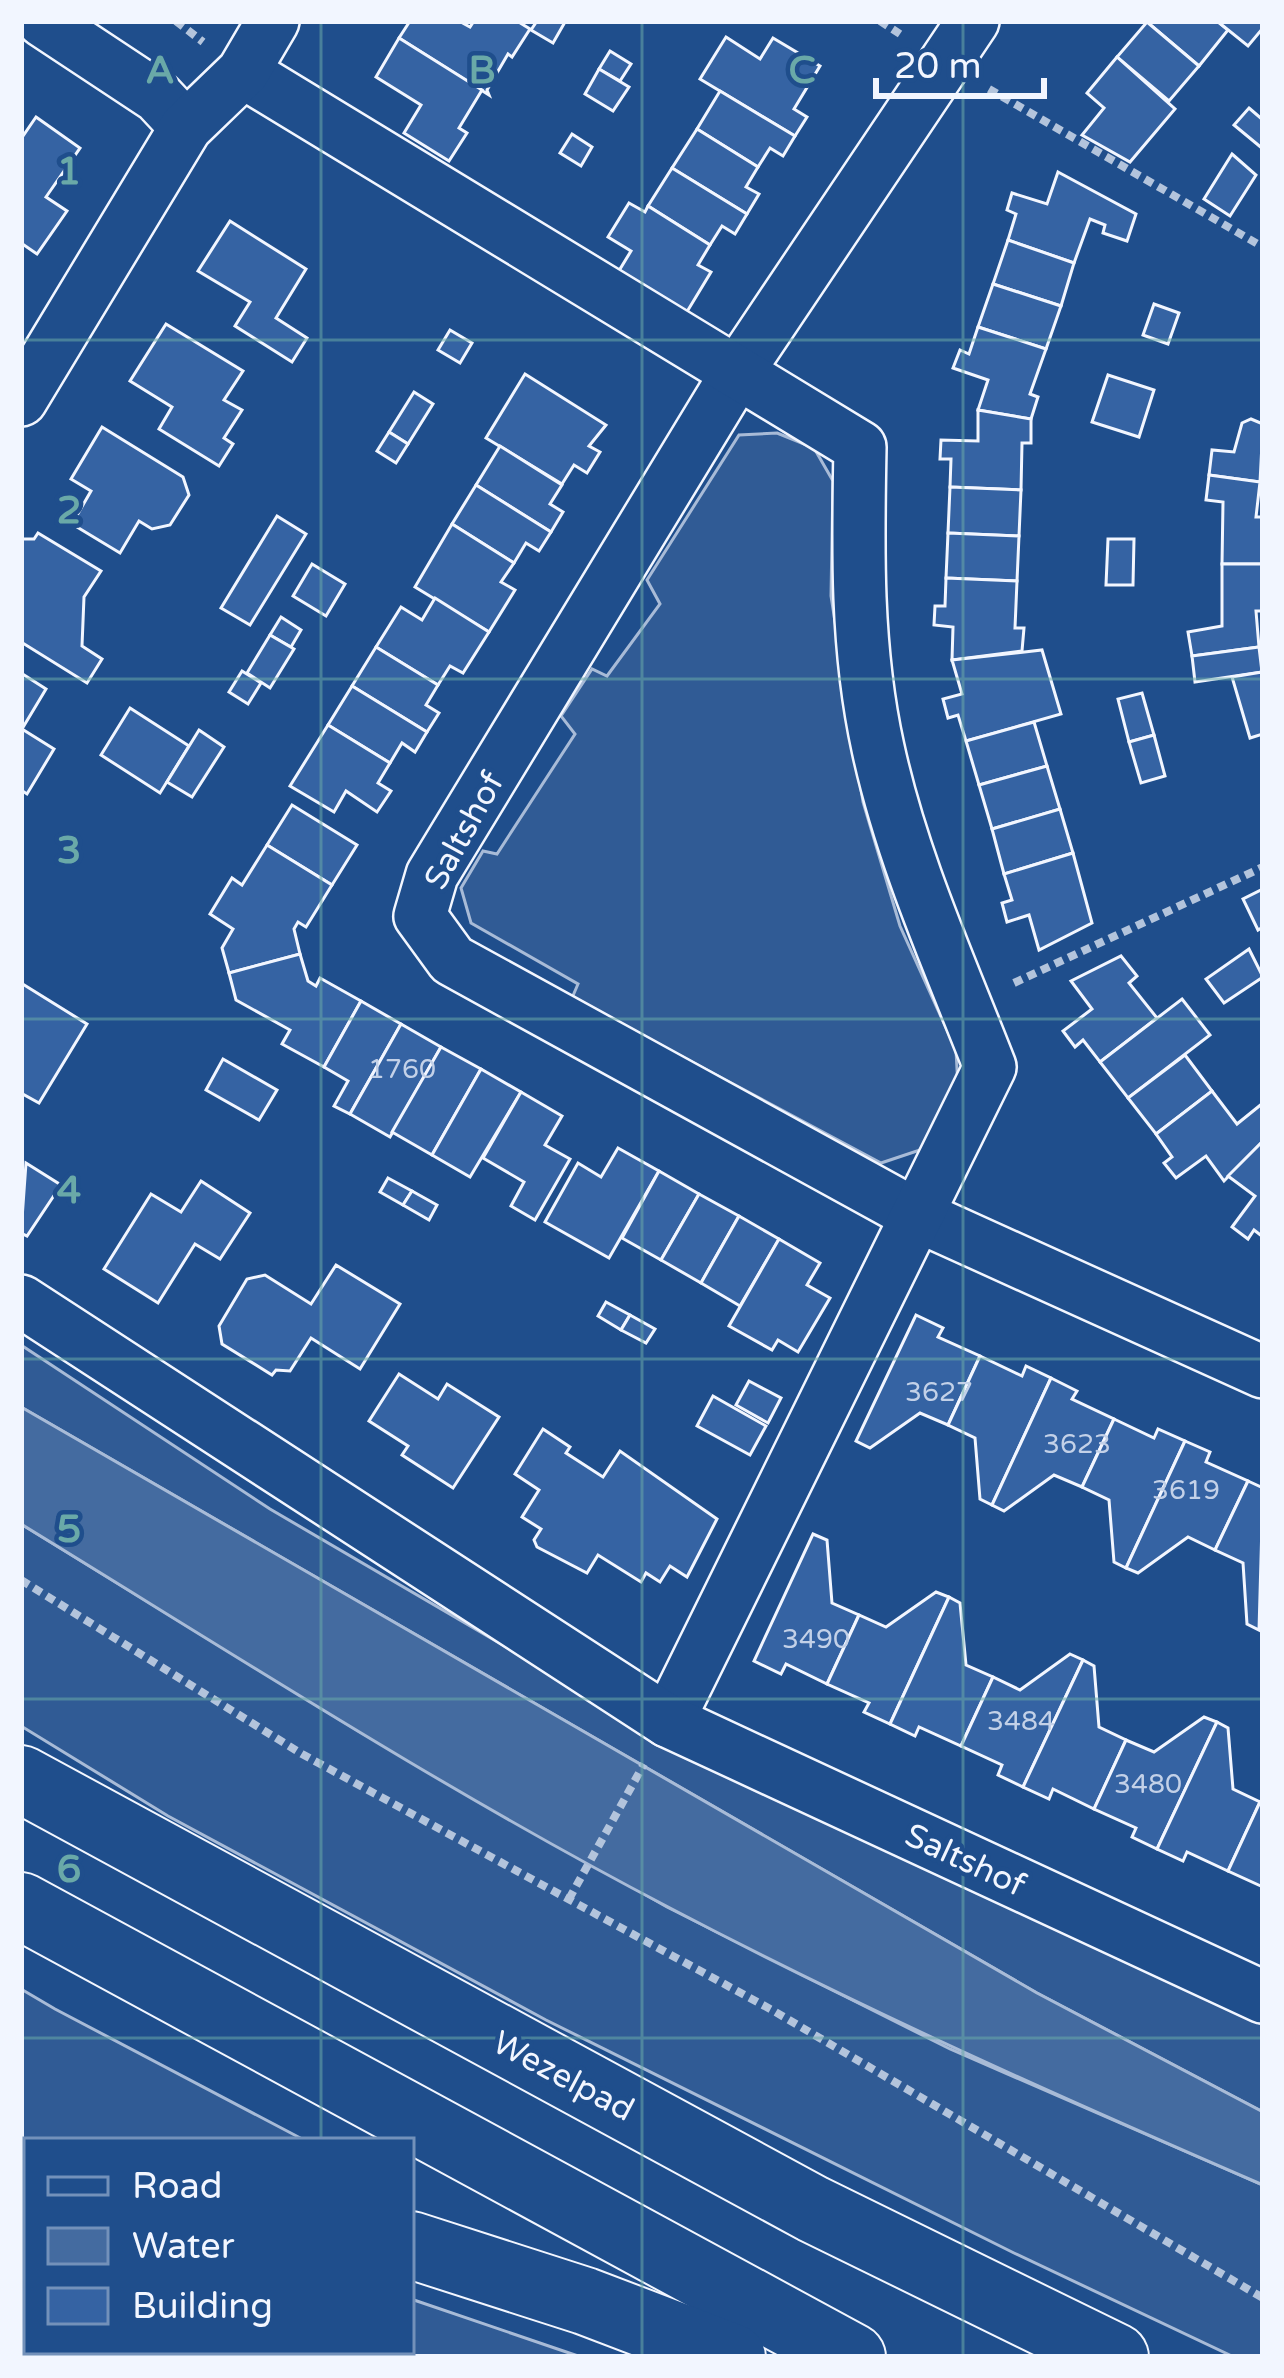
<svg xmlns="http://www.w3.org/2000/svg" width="1284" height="2378" font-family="'Varela Round',sans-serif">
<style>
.built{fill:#305b95;stroke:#a8bbd7;stroke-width:3}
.water{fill:#446ba0;stroke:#a8bbd7;stroke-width:3}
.building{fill:#3563a3;stroke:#f2f6ff;stroke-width:3}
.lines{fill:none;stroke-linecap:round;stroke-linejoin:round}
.street-casing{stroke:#f2f6ff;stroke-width:56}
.highway-casing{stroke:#f2f6ff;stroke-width:70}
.path{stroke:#b3c4dc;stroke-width:8;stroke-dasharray:9 6;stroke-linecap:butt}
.street{stroke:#1f4e8c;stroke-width:51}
.highway{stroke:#1f4e8c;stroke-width:66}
.grid{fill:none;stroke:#6aa9a8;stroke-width:3;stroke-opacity:0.55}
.labels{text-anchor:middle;stroke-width:9;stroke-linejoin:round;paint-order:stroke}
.number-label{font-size:27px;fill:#c3d1e8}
.street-label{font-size:33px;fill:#f2f6ff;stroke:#1f4e8c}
.grid-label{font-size:39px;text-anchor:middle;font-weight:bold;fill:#6aa9a8;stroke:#1f4e8c;stroke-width:9;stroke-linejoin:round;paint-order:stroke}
</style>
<rect width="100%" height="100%" fill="#1f4e8c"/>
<g class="built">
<path d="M 777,433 L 814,448 L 833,481 L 831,596 L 863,802 L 900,926 L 956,1050 L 958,1088 L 926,1148 L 881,1163 L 572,998 L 578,984 L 471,923 L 461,888 L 483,851 L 497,854 L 575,734 L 561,716 L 592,669 L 607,676 L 660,604 L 647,580 L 739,435 Z"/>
<path d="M 21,1345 L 270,1509 L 701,1761 L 1263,2025 L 1263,2112 L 1037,1993 L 21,1407 Z"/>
<path d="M 21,1524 L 360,1732 L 667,1907 L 950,2049 L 1263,2185 L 1263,2357 L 1234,2357 L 1014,2253 L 546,2020 L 168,1816 L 21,1726 Z"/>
<path d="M 21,1989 L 55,2009 L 306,2141 L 27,2141 L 27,2160 L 21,2160 Z"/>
<path d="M 411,2299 L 581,2357 L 156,2357 L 98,2351 L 411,2351 Z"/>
</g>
<path class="water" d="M 21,1407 L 1037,1993 L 1263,2112 L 1263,2185 C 1062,2098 864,2010 670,1908 C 447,1792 235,1655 21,1524 Z"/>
<g class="building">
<path d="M 410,21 L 459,21 L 470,27 L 474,21 L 517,21 L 530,29 L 512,57 L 508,54 L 487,90 L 489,95 L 399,38 Z"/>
<path d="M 537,21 L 564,21 L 565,22 L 553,43 L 531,30 Z"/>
<path d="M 1217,21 L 1228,30 L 1199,66 L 1147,22 Z"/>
<path d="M 1217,21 L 1263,21 L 1263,28 L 1248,46 Z"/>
<path d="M 1147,22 L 1199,66 L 1169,101 L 1117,57 Z"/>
<path d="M 726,37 L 760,59 L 773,38 L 820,66 L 794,109 L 807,117 L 795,136 L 700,79 Z"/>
<path d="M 399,38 L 482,90 L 459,128 L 467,133 L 449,161 L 404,133 L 421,105 L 376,77 Z"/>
<path d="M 610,51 L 631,64 L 620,81 L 599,69 Z"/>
<path d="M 1117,57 L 1175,109 L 1130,162 L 1082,135 L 1104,108 L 1087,93 Z"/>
<path d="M 599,69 L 629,87 L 613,111 L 585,94 Z"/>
<path d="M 720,91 L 795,136 L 783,156 L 770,148 L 758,167 L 697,129 Z"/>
<path d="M 1249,108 L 1263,120 L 1263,149 L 1234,125 Z"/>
<path d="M 36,117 L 80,148 L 46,197 L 67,211 L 37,254 L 21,243 L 21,139 Z"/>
<path d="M 697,129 L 758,167 L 746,187 L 759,194 L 747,214 L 672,168 Z"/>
<path d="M 572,134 L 592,147 L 581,166 L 560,153 Z"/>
<path d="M 1232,154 L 1256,175 L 1230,216 L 1204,199 Z"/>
<path d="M 672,168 L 747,214 L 735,234 L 722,226 L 710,245 L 648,206 Z"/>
<path d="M 1058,172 L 1136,214 L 1127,241 L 1103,233 L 1105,225 L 1090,219 L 1074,263 L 1008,240 L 1016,214 L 1007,210 L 1012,193 L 1047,204 Z"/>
<path d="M 629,203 L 645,212 L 648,206 L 710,245 L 698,265 L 711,272 L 685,315 L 617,274 L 631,251 L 608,237 Z"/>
<path d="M 230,221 L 306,269 L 276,318 L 307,338 L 292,362 L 235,326 L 250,302 L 198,271 Z"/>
<path d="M 1008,240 L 1074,263 L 1061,306 L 993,284 Z"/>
<path d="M 993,284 L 1061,306 L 1046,349 L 978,327 Z"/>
<path d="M 1154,304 L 1179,313 L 1168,344 L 1143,335 Z"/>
<path d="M 166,324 L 243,371 L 224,400 L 242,410 L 224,438 L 233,444 L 219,466 L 159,429 L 172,407 L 130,381 Z"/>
<path d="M 978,327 L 1046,349 L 1030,394 L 1038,397 L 1031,419 L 978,410 L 988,380 L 953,368 L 960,350 L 969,354 Z"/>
<path d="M 450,330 L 472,343 L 460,363 L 438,350 Z"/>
<path d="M 525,374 L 606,425 L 589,446 L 600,452 L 587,473 L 574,465 L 562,484 L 486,438 Z"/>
<path d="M 1108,375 L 1154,390 L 1139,437 L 1092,422 Z"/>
<path d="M 414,392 L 433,404 L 408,444 L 389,432 Z"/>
<path d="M 978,410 L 1031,419 L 1031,443 L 1022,443 L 1021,490 L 950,487 L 951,459 L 940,459 L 941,440 L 978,441 Z"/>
<path d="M 1251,419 L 1263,424 L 1260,482 L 1209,475 L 1212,450 L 1234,452 L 1242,423 Z"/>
<path d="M 102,427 L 183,477 L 189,495 L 170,525 L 152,529 L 139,521 L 120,553 L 72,524 L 91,491 L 71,479 Z"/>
<path d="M 389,432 L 408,444 L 396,463 L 377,451 Z"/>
<path d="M 500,446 L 562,485 L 550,504 L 563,512 L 551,532 L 476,485 Z"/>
<path d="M 1209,475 L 1260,482 L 1256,517 L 1263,517 L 1263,564 L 1222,564 L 1223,502 L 1206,500 Z"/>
<path d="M 476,485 L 551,532 L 539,551 L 526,543 L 514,563 L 452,524 Z"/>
<path d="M 950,487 L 1021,490 L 1019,536 L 948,533 Z"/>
<path d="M 277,516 L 306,534 L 250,625 L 221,608 Z"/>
<path d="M 452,524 L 514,563 L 501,582 L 515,590 L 489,632 L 415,587 Z"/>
<path d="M 38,533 L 101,571 L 84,597 L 82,646 L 102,659 L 87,683 L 21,642 L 21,539 L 34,539 Z"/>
<path d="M 948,533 L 1019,536 L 1017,581 L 946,578 Z"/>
<path d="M 1108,539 L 1134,539 L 1133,585 L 1106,585 Z"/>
<path d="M 312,564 L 345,584 L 326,616 L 293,596 Z"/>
<path d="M 1222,564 L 1263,564 L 1263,611 L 1256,611 L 1259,647 L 1192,656 L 1188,632 L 1222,626 Z"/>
<path d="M 946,578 L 1017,581 L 1015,628 L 1024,628 L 1022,651 L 952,660 L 953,627 L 934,625 L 935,606 L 945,606 Z"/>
<path d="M 435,598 L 489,632 L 463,673 L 450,666 L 438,685 L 376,647 L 401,607 L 422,620 Z"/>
<path d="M 281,617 L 301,630 L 291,647 L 270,635 Z"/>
<path d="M 270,635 L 294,649 L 270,688 L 247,673 Z"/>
<path d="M 376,647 L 438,685 L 426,705 L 439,713 L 427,732 L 352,686 Z"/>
<path d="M 1259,647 L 1262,672 L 1195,682 L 1192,656 Z"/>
<path d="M 1042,650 L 1061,714 L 966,741 L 958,715 L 948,718 L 943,699 L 962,694 L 952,660 Z"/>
<path d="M 242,671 L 261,683 L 248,704 L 229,692 Z"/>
<path d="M 1262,672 L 1263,734 L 1250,738 L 1232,677 Z"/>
<path d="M 21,673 L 46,689 L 22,729 L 54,749 L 27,794 L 21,790 Z"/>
<path d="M 352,686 L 427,732 L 415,752 L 402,743 L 390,763 L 328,725 Z"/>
<path d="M 1142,693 L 1154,735 L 1129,742 L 1118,699 Z"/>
<path d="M 130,708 L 189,746 L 160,793 L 101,755 Z"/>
<path d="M 1034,722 L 1047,766 L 979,785 L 966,741 Z"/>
<path d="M 328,725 L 390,763 L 378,783 L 391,791 L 377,812 L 346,791 L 334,812 L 290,786 Z"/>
<path d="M 199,730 L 224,747 L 192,797 L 167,782 Z"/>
<path d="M 1154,735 L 1165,776 L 1141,783 L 1129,742 Z"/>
<path d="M 1047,766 L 1060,809 L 992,829 L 979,785 Z"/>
<path d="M 292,805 L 357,845 L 332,885 L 267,845 Z"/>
<path d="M 1060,809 L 1073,853 L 1004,874 L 992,829 Z"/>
<path d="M 267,845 L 332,885 L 306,927 L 298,922 L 294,929 L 300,954 L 229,973 L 222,948 L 233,929 L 210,914 L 232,878 L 242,885 Z"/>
<path d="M 1073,853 L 1092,923 L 1039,950 L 1029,915 L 1007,922 L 1002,903 L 1012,900 L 1004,874 Z"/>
<path d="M 1263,889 L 1263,927 L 1258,930 L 1243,899 Z"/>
<path d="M 1249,949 L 1263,977 L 1224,1003 L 1206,979 Z"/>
<path d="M 300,954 L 308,981 L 316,986 L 320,978 L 361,1001 L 324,1067 L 282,1044 L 290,1030 L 236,1000 L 229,973 Z"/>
<path d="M 1121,956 L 1137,976 L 1129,983 L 1157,1018 L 1100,1062 L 1083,1040 L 1075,1047 L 1063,1031 L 1092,1009 L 1071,981 Z"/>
<path d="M 21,983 L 87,1024 L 39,1103 L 21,1093 Z"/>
<path d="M 1182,999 L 1210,1035 L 1128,1098 L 1100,1062 Z"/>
<path d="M 361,1001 L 401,1024 L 350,1114 L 334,1106 L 348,1081 L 324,1067 Z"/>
<path d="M 401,1024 L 441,1047 L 390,1137 L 350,1114 Z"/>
<path d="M 441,1047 L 481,1069 L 432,1155 L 392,1132 Z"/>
<path d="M 1185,1055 L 1212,1091 L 1156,1134 L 1128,1098 Z"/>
<path d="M 223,1059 L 277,1090 L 259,1120 L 206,1090 Z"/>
<path d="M 481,1069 L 521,1092 L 470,1177 L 432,1155 Z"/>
<path d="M 1212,1091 L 1237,1124 L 1263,1103 L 1263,1141 L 1224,1181 L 1206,1156 L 1176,1178 L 1164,1163 L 1172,1157 L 1156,1134 Z"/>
<path d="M 521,1092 L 562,1116 L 545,1145 L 570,1159 L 535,1220 L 511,1206 L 524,1182 L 483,1158 Z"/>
<path d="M 1262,1142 L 1263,1141 L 1263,1237 L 1254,1230 L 1248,1239 L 1232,1227 L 1255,1196 L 1228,1176 Z"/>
<path d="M 618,1148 L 659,1171 L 609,1258 L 545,1222 L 578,1163 L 601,1177 Z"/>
<path d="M 26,1163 L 61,1185 L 27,1236 L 21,1233 Z"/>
<path d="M 659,1171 L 699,1194 L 661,1260 L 622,1238 Z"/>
<path d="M 388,1178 L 412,1191 L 403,1205 L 380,1192 Z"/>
<path d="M 201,1181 L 250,1213 L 220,1259 L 195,1244 L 158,1303 L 104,1269 L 151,1194 L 181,1212 Z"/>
<path d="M 412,1191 L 437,1205 L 429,1220 L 403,1205 Z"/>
<path d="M 699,1194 L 739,1216 L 701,1283 L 661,1260 Z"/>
<path d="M 739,1216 L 779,1239 L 740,1306 L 701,1283 Z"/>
<path d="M 779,1239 L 820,1263 L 807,1285 L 830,1298 L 798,1352 L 778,1340 L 772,1350 L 729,1326 Z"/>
<path d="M 336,1265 L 400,1304 L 360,1369 L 311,1338 L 290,1371 L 276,1370 L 272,1375 L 222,1344 L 219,1326 L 247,1279 L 265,1275 L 311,1304 Z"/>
<path d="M 606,1302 L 630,1315 L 621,1330 L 598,1316 Z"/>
<path d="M 630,1315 L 655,1329 L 646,1343 L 621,1330 Z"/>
<path d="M 916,1315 L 943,1328 L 938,1337 L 980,1356 L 948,1425 L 920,1413 L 870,1448 L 856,1441 Z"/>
<path d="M 980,1356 L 1022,1376 L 1026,1366 L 1051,1378 L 992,1505 L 980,1499 L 975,1438 L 948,1425 Z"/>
<path d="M 399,1374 L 438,1399 L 447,1384 L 499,1417 L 453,1488 L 402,1455 L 408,1446 L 369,1421 Z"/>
<path d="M 1051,1378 L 1077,1391 L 1072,1399 L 1114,1419 L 1082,1487 L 1054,1475 L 1004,1511 L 992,1505 Z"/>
<path d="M 749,1381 L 781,1398 L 768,1423 L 736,1405 Z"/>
<path d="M 713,1396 L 766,1426 L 750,1455 L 697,1426 Z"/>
<path d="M 1114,1419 L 1154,1438 L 1158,1429 L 1185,1441 L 1126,1568 L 1114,1562 L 1109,1500 L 1082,1487 Z"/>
<path d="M 543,1429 L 570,1447 L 566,1453 L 603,1477 L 620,1451 L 717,1519 L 687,1577 L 670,1566 L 660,1582 L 646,1573 L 641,1582 L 598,1555 L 587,1573 L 537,1547 L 534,1540 L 541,1529 L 522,1517 L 539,1490 L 515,1474 Z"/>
<path d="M 1185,1441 L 1210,1452 L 1206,1462 L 1248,1481 L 1215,1550 L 1188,1537 L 1138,1573 L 1126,1568 Z"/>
<path d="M 1248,1481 L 1263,1488 L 1259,1630 L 1247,1624 L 1243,1563 L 1215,1550 Z"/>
<path d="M 813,1534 L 827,1540 L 832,1603 L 859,1615 L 827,1684 L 786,1664 L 781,1674 L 754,1661 Z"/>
<path d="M 936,1592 L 949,1597 L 890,1724 L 864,1712 L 869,1703 L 827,1684 L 859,1615 L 886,1627 Z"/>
<path d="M 949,1597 L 960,1603 L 966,1665 L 993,1677 L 961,1746 L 919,1727 L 915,1736 L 890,1724 Z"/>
<path d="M 1070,1654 L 1083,1660 L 1023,1787 L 998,1775 L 1002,1765 L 961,1746 L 993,1677 L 1020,1690 Z"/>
<path d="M 1083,1660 L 1094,1666 L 1099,1727 L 1126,1740 L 1094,1809 L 1053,1789 L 1049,1799 L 1023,1787 Z"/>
<path d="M 1204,1717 L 1217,1722 L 1157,1849 L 1132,1837 L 1136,1828 L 1094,1809 L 1126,1740 L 1154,1752 Z"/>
<path d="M 1217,1722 L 1228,1728 L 1233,1789 L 1260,1802 L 1228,1871 L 1187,1852 L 1183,1861 L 1157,1849 Z"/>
<path d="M 1260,1802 L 1263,1804 L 1263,1887 L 1228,1871 Z"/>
</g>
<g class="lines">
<defs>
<g id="street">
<path d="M 43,21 L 158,97 L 186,127"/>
<path d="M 973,21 L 738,371 L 432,875 L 420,916 L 452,960 L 916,1215 L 1263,1372"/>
<path d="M 243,72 L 860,447 C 858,548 856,648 878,748 C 902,859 949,962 990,1067 L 668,1721"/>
<path d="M 21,400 L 186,127 L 243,72 L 273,21"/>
<path d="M 21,1301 L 668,1721 L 1263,1997"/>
</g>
<g id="highway">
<path d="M 21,1779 L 813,2209 L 1115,2357"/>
<path d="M 21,1906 L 852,2357"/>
<path d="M 21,2176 L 27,2176"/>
<path d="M 411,2245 L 585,2301 L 732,2357"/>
</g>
</defs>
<use href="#street" class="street-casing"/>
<use href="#highway" class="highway-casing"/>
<g class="path">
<path d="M 176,21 L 203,42"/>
<path d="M 880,21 L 900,34"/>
<path d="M 989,89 L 1263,247"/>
<path d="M 1014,983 L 1263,867"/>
<path d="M 21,1580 L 302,1754 L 772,2010 L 1263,2298"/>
<path d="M 569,1899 L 644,1764"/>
</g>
<use href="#street" class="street"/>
<use href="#highway" class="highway"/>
</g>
<path class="grid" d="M 321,21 L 321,2141M 642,21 L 642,2357M 963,21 L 963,2357M 21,340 L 1263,340M 21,679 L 1263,679M 21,1019 L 1263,1019M 21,1359 L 1263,1359M 21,1699 L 1263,1699M 21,2038 L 1263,2038M 321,2351 L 321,2357"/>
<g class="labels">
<g class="number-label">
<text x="402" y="1078">1760</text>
<text x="939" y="1401">3627</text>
<text x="1077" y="1453">3623</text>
<text x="1186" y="1499">3619</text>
<text x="816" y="1648">3490</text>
<text x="1021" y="1730">3484</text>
<text x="1148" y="1793">3480</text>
</g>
<g class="street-label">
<text transform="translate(463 830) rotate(-61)" y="12">Saltshof</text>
<text transform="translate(966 1859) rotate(25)" y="12">Saltshof</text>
<text transform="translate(564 2075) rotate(28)" y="12">Wezelpad</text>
</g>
</g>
<g class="grid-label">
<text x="160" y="83">A</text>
<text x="482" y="83">B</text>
<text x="802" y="83">C</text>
<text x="69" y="184">1</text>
<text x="69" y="523">2</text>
<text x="69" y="863">3</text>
<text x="69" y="1203">4</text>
<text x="69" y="1542">5</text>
<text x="69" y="1882">6</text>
</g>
<rect width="1284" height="2378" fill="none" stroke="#f2f6ff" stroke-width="48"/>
<rect x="24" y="2138" width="390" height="216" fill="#1f4e8c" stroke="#7391ba" stroke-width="3"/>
<rect x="48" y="2177" width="60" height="18" fill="#1f4e8c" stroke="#7391ba" stroke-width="3"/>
<text x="132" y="2198" font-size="36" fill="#f2f6ff">Road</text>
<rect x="48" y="2228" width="60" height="36" fill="#446ba0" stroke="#7391ba" stroke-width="3"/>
<text x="132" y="2258" font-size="36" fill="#f2f6ff">Water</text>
<rect x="48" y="2288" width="60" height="36" fill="#3563a3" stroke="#7391ba" stroke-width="3"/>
<text x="132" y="2318" font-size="36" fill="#f2f6ff">Building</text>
<path d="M876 78v18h168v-18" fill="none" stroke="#f2f6ff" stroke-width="6"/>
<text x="894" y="78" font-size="36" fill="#f2f6ff" stroke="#1f4e8c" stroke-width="9" paint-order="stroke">20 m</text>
</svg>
